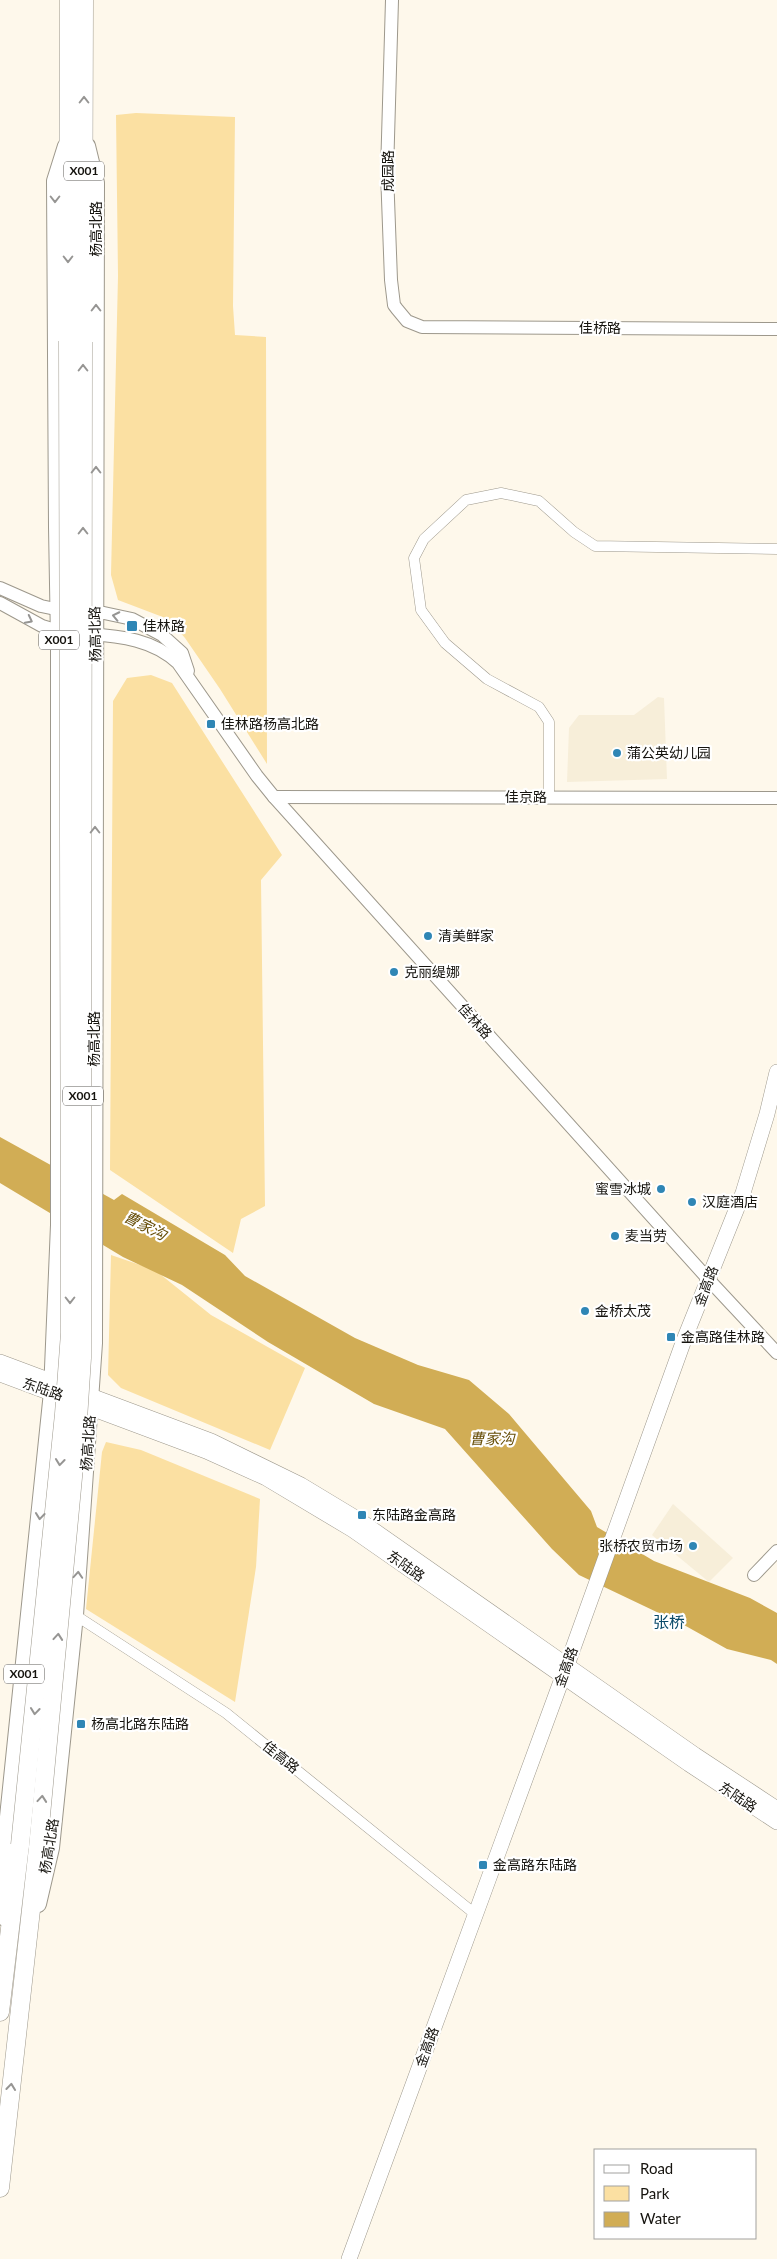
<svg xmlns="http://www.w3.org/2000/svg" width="777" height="2259" font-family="Lato,'Noto Sans SC',sans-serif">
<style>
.built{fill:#f7eed9}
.green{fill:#fbe0a2}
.water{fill:#d1ad55}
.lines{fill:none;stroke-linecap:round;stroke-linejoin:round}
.minor-casing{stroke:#9d988c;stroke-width:11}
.tertiary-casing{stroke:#9d988c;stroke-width:14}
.secondary-casing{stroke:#9d988c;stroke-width:16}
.primary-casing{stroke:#9d988c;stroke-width:18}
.trunk-casing{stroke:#9d988c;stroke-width:19}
.minor{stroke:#fff;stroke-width:10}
.tertiary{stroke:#fff;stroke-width:12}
.secondary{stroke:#fff;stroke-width:15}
.primary{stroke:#fff;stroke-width:16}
.trunk{stroke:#fff;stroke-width:18}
.trunk-bridge-casing{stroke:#9d988c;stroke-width:19;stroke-linecap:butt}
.trunk-bridge{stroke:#fff;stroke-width:18}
.oneway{stroke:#969593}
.poi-dot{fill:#2f86b5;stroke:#fff;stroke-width:2}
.labels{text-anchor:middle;stroke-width:4.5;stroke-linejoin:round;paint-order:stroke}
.shield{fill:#fff;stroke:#5c5a57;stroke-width:1}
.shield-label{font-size:12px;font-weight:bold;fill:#16140f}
.street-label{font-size:14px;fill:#16140f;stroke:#fff}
.poi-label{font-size:14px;fill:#16140f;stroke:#fff;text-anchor:start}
.water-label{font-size:15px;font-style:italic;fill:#684f09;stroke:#fff}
.quarter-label{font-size:16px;fill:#0a4a6a;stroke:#fff}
</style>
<rect width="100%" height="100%" fill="#fef8eb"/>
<g class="built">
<path d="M 658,697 L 664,698 L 667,779 L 567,782 L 569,728 L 579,715 L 634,715 Z"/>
<path d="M 673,1504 L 733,1558 L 709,1582 L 652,1535 Z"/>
</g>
<g class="green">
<path d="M 136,113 L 235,117 L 233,306 L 235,335 L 266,337 L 267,764 L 220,689 L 185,638 L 168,619 L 118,600 L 111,575 L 118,276 L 116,115 Z"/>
<path d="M 151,675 L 172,683 L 282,855 L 261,880 L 265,1206 L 241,1219 L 233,1253 L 110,1170 L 113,701 L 127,678 Z"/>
<path d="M 111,1255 L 155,1270 L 211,1315 L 305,1368 L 270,1450 L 121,1388 L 108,1375 Z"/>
<path d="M 106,1442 L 141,1450 L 260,1499 L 256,1567 L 235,1702 L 86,1609 L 102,1452 Z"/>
</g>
<path class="water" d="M 0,1137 L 114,1200 L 122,1194 L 225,1255 L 245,1276 L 355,1338 L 418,1365 L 469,1380 L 509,1414 L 591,1511 L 597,1527 L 654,1561 L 750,1598 L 777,1613 L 777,1664 L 771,1660 L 727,1649 L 684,1625 L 579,1575 L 552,1549 L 445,1429 L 374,1404 L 268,1342 L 182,1285 L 123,1257 L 0,1183 Z"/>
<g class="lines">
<defs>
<g id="minor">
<path d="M 549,797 L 549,722 L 539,707 L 487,679 L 445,643 L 421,610 L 414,558 L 424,539 L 466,500 L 501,493 L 539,501 L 574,532 L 595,546 L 777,549"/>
<path d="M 75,1615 L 226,1713 L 475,1914"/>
</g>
<g id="tertiary">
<path d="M 392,0 L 387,172 L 391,280 L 394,305 L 397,309 L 407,321 L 422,327 L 777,329"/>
<path d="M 0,588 L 41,606 L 65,611"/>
<path d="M 0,603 L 42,626 L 66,633"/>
<path d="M 88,612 L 104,613 L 132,619 L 162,635 L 182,653 L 188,671"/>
<path d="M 88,634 C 121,636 154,640 178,663 L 257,776 L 274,797 L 709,1280 L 777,1353"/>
<path d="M 274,797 L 777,798"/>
<path d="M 754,1575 L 777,1551"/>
</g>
<g id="secondary">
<path d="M 0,1362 L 211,1441 L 301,1485 L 359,1520 L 695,1755 L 777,1809"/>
<path d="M 0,1374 L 206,1451 L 266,1478 L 353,1530 L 689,1764 L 777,1822"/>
<path d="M 567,1665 L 684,1340 L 743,1193 L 767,1114 L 777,1072"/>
<path d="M 349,2259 L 563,1676"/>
</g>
<g id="primary">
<path d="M 38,1904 L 51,1848 L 75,1615 L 94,1343 L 96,183 L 87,146"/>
<path d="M 5,1918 L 5,1846 L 52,1392 L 59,1225 L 59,641 L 57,527 L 55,181 L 66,146"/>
</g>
<g id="trunk">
<path d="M 68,341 L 69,0"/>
<path d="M 83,342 L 84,0"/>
<path d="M 0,2012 L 20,1845"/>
<path d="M 0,2188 L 38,1847"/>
</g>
</defs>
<use href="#minor" class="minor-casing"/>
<use href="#tertiary" class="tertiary-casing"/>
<use href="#secondary" class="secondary-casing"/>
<use href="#primary" class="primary-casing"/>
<use href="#trunk" class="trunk-casing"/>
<use href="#minor" class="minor"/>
<use href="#tertiary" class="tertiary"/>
<use href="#secondary" class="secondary"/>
<use href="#primary" class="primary"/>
<use href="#trunk" class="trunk"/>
<defs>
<g id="trunk-bridge">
<path d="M 20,1845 L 64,1414 L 70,1333 L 68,341"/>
<path d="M 38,1847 L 77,1435 L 82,1358 L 83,342"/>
</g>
</defs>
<use href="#trunk-bridge" class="trunk-bridge-casing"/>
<use href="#trunk-bridge" class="trunk-bridge"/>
</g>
<defs><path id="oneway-chevron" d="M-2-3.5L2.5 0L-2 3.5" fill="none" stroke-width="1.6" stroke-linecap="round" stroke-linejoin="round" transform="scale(1.25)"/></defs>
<g class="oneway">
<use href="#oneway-chevron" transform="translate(84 100) rotate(-90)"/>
<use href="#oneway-chevron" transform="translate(55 199) rotate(90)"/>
<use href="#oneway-chevron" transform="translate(68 259) rotate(90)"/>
<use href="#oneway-chevron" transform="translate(96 308) rotate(-90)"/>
<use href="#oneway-chevron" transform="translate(83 368) rotate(-90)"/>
<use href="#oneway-chevron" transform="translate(96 470) rotate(-90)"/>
<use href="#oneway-chevron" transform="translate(83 531) rotate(-90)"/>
<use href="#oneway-chevron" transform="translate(116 616) rotate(-168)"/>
<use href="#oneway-chevron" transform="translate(29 620) rotate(27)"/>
<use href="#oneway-chevron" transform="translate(95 830) rotate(-90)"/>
<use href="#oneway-chevron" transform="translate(70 1300) rotate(90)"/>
<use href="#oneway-chevron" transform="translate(60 1462) rotate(96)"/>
<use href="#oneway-chevron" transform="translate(40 1516) rotate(96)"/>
<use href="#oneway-chevron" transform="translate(78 1575) rotate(-86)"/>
<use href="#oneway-chevron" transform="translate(58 1637) rotate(-85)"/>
<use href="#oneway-chevron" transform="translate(35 1711) rotate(96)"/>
<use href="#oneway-chevron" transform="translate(42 1799) rotate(-85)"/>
<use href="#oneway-chevron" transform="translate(11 2087) rotate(-84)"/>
</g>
<g class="poi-dot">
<rect x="126" y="620" width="12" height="12" rx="2.5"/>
<rect x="206" y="719" width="10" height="10" rx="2.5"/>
<circle cx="617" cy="753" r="5"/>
<circle cx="428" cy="936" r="5"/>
<circle cx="394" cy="972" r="5"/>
<circle cx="661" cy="1189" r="5"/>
<circle cx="692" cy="1202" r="5"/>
<circle cx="615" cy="1236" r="5"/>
<circle cx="585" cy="1311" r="5"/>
<rect x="666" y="1332" width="10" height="10" rx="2.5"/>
<rect x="357" y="1510" width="10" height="10" rx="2.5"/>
<circle cx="693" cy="1546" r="5"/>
<rect x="76" y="1719" width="10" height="10" rx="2.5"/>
<rect x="478" y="1860" width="10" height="10" rx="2.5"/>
</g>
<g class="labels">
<g class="shield">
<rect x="64" y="161.5" width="40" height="19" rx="4"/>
<rect x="39" y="630.5" width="40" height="19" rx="4"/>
<rect x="63" y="1086.5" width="40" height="19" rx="4"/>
<rect x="4" y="1664.5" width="40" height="19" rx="4"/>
</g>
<g class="shield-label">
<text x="84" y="175">X001</text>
<text x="59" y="644">X001</text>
<text x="83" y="1100">X001</text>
<text x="24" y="1678">X001</text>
</g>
<g class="street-label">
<text transform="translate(388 171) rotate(-90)" y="5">成园路</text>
<text transform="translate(96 229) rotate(-90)" y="5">杨高北路</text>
<text x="600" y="333">佳桥路</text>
<text transform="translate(95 634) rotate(-91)" y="5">杨高北路</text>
<text x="526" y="802">佳京路</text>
<text transform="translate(475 1021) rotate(48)" y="5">佳林路</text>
<text transform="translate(94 1039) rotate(-90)" y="5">杨高北路</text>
<text transform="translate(706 1286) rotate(-69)" y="5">金高路</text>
<text transform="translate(43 1389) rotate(19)" y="5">东陆路</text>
<text transform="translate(88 1443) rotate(-86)" y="5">杨高北路</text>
<text transform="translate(406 1566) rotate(35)" y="5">东陆路</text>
<text transform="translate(566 1667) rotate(-70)" y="5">金高路</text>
<text transform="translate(281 1757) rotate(39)" y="5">佳高路</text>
<text transform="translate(738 1797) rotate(34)" y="5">东陆路</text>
<text transform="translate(49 1846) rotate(-81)" y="5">杨高北路</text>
<text transform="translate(427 2047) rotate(-70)" y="5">金高路</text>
</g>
<g class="poi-label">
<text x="143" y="631">佳林路</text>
<text x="221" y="729">佳林路杨高北路</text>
<text x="627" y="758">蒲公英幼儿园</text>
<text x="438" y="941">清美鲜家</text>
<text x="404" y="977">克丽缇娜</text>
<text x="651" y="1194" text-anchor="end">蜜雪冰城</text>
<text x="702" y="1207">汉庭酒店</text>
<text x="625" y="1241">麦当劳</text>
<text x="595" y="1316">金桥太茂</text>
<text x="681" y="1342">金高路佳林路</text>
<text x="372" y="1520">东陆路金高路</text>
<text x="683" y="1551" text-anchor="end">张桥农贸市场</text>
<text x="91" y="1729">杨高北路东陆路</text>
<text x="493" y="1870">金高路东陆路</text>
</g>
<g class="water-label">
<text transform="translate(145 1226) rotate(27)" y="5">曹家沟</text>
<text x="492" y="1444">曹家沟</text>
</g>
<g class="quarter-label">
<text x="669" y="1628">张桥</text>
</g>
</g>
<rect x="594" y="2149" width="162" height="90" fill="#ffffff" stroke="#a2a19f"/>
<rect x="604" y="2165" width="25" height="8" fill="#ffffff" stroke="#a2a19f"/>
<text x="640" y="2174" font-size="15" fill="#16140f">Road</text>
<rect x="604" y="2186" width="25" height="15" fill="#fbe0a2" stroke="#a2a19f"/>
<text x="640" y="2199" font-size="15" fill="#16140f">Park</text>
<rect x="604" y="2212" width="25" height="15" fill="#d1ad55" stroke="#a2a19f"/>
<text x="640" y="2224" font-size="15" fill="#16140f">Water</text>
</svg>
